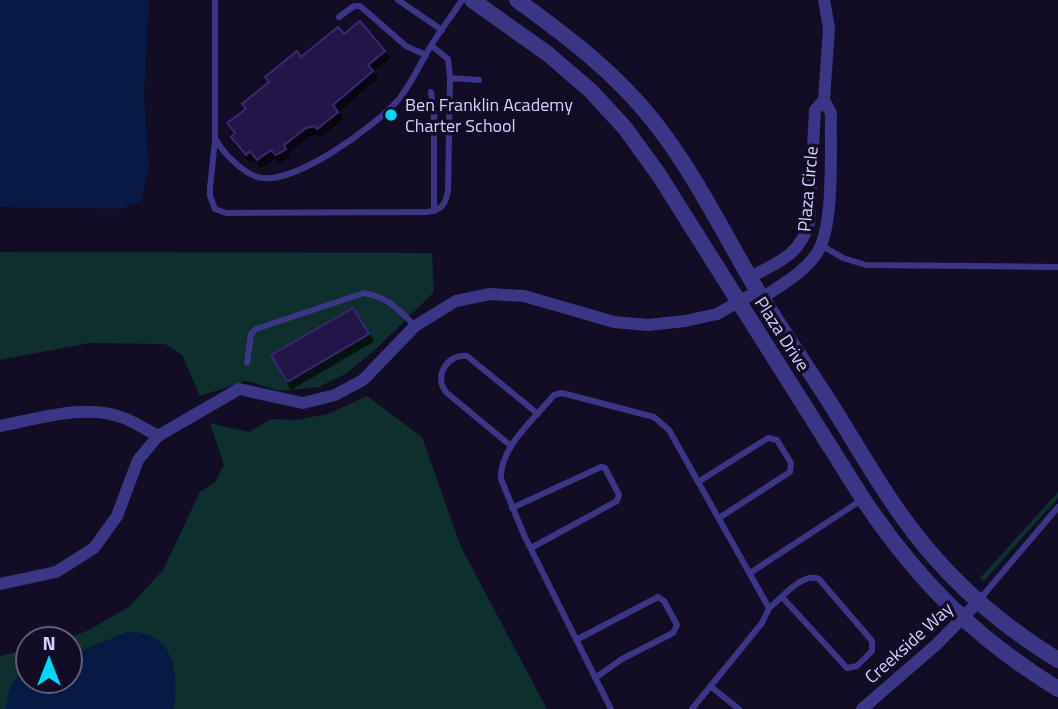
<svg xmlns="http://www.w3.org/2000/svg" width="1058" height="709" font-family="'Titillium Web',sans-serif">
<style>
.green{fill:#0f2e2e}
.water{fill:#071a43}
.building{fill:#231846;stroke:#3a2873;stroke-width:2;filter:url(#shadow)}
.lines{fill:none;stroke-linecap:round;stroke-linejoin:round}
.service{stroke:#3b3586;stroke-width:6}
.minor{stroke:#3b3586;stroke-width:12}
.tertiary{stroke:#3b3586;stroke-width:16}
.poi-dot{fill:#00d8fb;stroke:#120d24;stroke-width:2.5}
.labels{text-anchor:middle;stroke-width:7;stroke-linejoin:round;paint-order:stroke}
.poi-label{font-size:18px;fill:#d7d0ff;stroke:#120d24;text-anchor:start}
.street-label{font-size:18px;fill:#d7d0ff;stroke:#120d24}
</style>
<defs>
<filter id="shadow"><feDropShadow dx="4" dy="7" stdDeviation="0" flood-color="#0009"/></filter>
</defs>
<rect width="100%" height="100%" fill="#120d24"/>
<g class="green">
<path d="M 0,252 L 432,253 L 434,292 L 374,351 L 345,374 L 319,387 L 280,391 L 246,381 L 200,396 L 182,355 L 165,344 L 89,343 L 0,360 Z"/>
<path d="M 367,396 L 422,437 L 461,547 L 547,709 L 0,709 L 0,656 L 28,649 L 28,681 L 70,681 L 70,639 L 66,639 L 89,630 L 130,606 L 163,570 L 200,492 L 215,482 L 224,465 L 210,423 L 249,432 L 271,419 L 295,420 L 328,414 Z"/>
<path d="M 1058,492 L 1058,498 L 983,582 L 980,578 Z"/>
</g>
<g class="water">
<path d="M 0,0 L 149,0 L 144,96 L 149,166 L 141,201 L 122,209 L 0,207 Z"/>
<path d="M 128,632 C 174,631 179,672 174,709 L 6,709 C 8,692 10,677 28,670 L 28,681 L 70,681 L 70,655 Z"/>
</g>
<g class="building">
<path d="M 360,21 L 385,51 L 368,65 L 373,71 L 333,105 L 338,112 L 317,129 L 315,126 L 306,128 L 284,145 L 286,149 L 276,155 L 271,150 L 257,160 L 250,151 L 246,155 L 231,137 L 235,133 L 227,123 L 246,109 L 242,104 L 269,82 L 265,77 L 297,51 L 301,57 L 338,27 L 344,34 Z"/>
<path d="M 353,308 L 369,334 L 287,382 L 271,355 Z"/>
</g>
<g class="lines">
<g class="service">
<path d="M 215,0 L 215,138 C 222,152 242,172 257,177 C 292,188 377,125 399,99 C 411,84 419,66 429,49 C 439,32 451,17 462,0"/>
<path d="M 398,0 L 442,30"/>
<path d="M 339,17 L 354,6 L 360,6 L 406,46 L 426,55"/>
<path d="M 450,78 L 479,80"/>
<path d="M 431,92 L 434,114 L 434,211"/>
<path d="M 215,140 L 210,188 L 210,196 L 215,209 L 226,213 L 427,212 C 441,210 445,206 448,191 L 450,78 L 448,59 L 432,46"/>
<path d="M 821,245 L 843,258 L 866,265 L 1058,267"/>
<path d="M 247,363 L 251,334 L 256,329 L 364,293 C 388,297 399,310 415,326"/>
<path d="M 511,446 L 447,393 C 432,377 448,353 467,356 L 538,414"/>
<path d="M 698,482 L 768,438 L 777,440 L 791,463 L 790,472 L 719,518"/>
<path d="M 512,508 L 601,467 L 605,468 L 619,495 L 617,501 L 531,548"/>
<path d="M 750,573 L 863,499"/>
<path d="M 980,599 L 1058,507"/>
<path d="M 769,608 C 782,598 802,572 819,579 L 872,641 L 872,651 L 857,666 L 847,668 L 782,597"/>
<path d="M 576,640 L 658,597 L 664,601 L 677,625 L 673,633 L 622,659 L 595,678"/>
<path d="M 710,686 L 739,709"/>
<path d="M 611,709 L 524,535 L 501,479 C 499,448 535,418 554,395 L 562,393 L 654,417 L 669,430 L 769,608 L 762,623 L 692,709"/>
</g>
<g class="minor">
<path d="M 750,277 C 779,262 799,256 809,223 L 815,110 L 824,100"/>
<path d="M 762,298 C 781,285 804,273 817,253 C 835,225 830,148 831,113 L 824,100 L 829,28 L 824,0"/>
<path d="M 0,426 C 39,419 85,403 124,418 C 136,423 147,430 158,436"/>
<path d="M 0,584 L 56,572 L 94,548 L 117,516 L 138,460 L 158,436 L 239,389 L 303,403 L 335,395 L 363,380 L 415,326 L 456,301 L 490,294 L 524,296 L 614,322 L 648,325 L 685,321 L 717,314 L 758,291"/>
<path d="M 862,709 L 937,644 L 978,602"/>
</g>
<g class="tertiary">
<path d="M 472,0 L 548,54 L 591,91 L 625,128 L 659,175 L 863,499 C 917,580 975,638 1058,689"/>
<path d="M 517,0 C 568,37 616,73 655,123 C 695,174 724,234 757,290 C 781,329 807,367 832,406 C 859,449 884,494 916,535 C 955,585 1004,627 1058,660"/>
</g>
</g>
<circle class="poi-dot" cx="391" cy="115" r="7"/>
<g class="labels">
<g class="poi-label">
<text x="405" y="111">Ben Franklin Academy<tspan x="405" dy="21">Charter School</tspan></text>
</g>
<g class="street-label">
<text transform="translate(808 189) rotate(-85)" y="6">Plaza Circle</text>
<text transform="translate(782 334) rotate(57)" y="6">Plaza Drive</text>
<text transform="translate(909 643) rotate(-42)" y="6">Creekside Way</text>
</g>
</g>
<g transform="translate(49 660)"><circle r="33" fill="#120d24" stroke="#615b7c" stroke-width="2"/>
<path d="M0-5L12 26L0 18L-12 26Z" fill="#00d8fb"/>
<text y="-10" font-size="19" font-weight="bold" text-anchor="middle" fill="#d7d0ff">N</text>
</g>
</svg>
